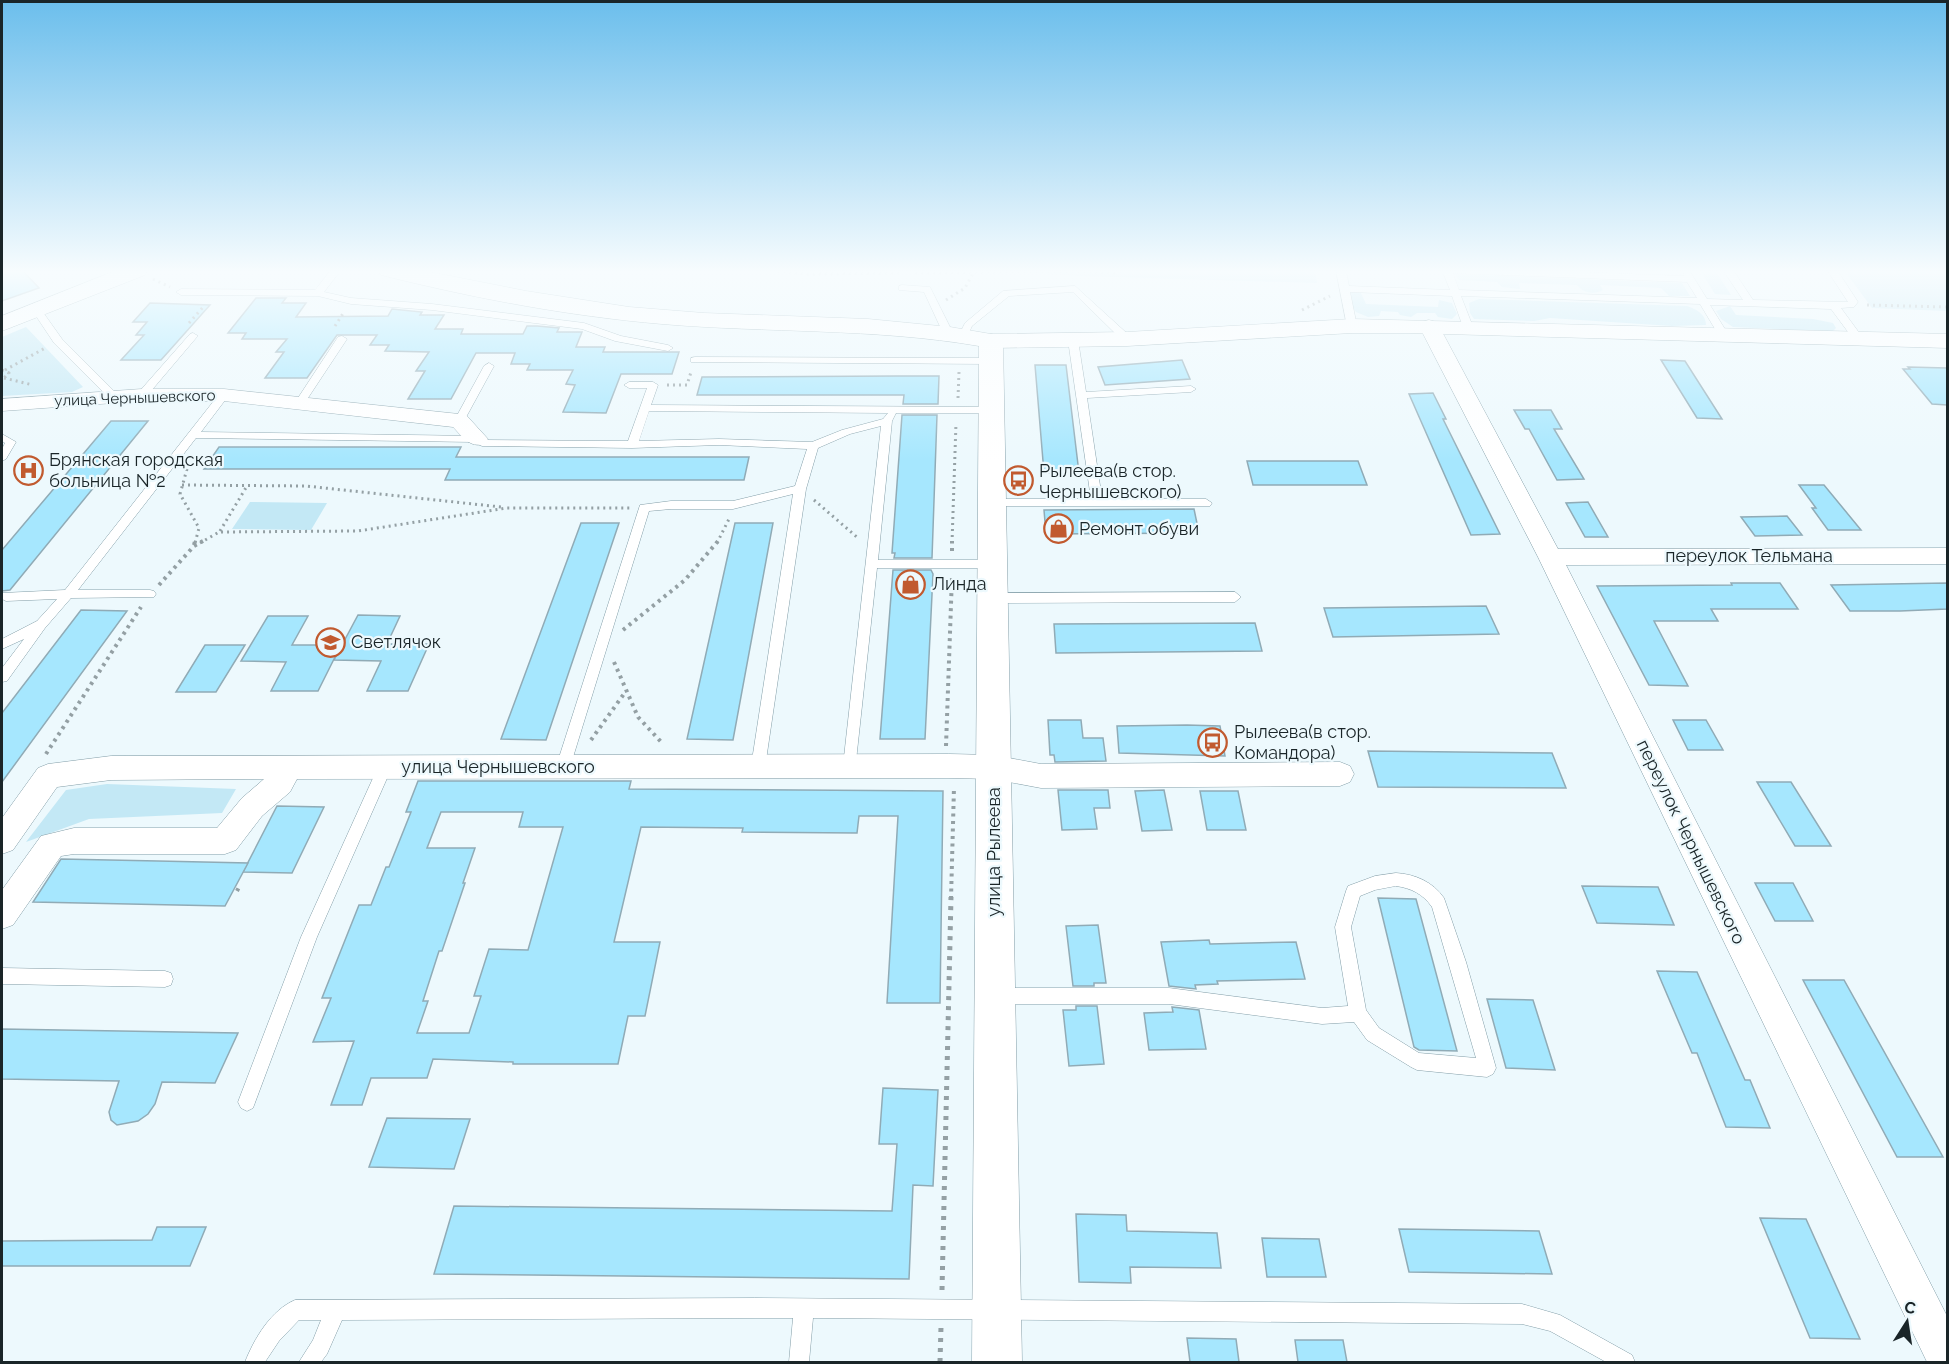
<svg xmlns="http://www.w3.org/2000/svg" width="1949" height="1364" font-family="Raleway,sans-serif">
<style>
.green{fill:#c3e8f5}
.building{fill:#a6e7fe;stroke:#90abb6;stroke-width:1.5;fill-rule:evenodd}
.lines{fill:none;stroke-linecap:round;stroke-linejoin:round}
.service-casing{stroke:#839ea8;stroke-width:1}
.minor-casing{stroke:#839ea8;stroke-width:1}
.tertiary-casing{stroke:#839ea8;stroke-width:1}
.secondary-casing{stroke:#839ea8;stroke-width:1}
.primary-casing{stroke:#839ea8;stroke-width:1}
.path-far2{stroke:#94a0a4;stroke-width:3;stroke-dasharray:2 4;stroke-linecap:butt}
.path-far1{stroke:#94a0a4;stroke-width:4;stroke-dasharray:3 4.5;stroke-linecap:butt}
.path{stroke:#94a0a4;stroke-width:5;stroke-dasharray:4 6;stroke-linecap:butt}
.service{fill:#fff;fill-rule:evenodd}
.minor{fill:#fff;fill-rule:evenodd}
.tertiary{fill:#fff;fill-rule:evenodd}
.secondary{fill:#fff;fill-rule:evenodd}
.primary{fill:#fff;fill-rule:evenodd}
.labels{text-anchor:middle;stroke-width:4.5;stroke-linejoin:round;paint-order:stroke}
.far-street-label{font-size:15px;fill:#1a2528;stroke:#edf9fd}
.poi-label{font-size:18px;fill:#1a2528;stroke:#edf9fd;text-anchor:start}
.street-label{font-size:18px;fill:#1a2528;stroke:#edf9fd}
</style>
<rect width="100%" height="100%" fill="#edf9fd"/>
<g class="green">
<path d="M 986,270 L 1315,270 L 1317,283 L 1082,276 Z"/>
<path d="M 1700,270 L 1715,270 L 1731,295 L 1715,294 Z"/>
<path d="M 1844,270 L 1947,270 L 1947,311 L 1872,308 Z"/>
<path d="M 1455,274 L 1682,283 L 1690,296 L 1669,296 L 1661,288 L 1600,285 L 1603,290 C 1594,295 1583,293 1577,285 L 1519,283 L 1520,289 L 1502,287 L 1497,282 L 1459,280 Z"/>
<path d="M 1349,288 L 1359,289 L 1366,304 L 1438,307 L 1439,300 L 1452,303 L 1457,314 L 1452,319 L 1438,317 L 1435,313 L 1417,313 L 1411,317 L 1400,315 L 1398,312 L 1381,311 L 1379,316 L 1368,317 L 1356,312 L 1351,305 Z"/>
<path d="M 1479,299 L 1687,306 C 1696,309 1706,314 1706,325 L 1672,326 L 1550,318 L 1534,321 L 1474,319 L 1470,313 L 1469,303 Z"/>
<path d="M 1730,306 L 1736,315 L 1813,319 L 1833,323 L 1836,328 L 1832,332 L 1733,327 L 1721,319 L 1716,311 Z"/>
<path d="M 26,327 L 83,387 L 72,392 L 2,396 L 2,337 Z"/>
<path d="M 250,502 L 327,503 L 311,530 L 232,529 Z"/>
<path d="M 107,784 L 236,789 L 222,813 L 89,819 L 26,842 L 66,790 Z"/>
</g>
<g class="building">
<path d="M 2,270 L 22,270 L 39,288 L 2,301 Z"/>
<path d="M 256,298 L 286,298 L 282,303 L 306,303 L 296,317 L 388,316 L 392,309 L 422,312 L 420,315 L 444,315 L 435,329 L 463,329 L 461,334 L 523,334 L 527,326 L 537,326 L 559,328 L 557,332 L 582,332 L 576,347 L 605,347 L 603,352 L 679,352 L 672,374 L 621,374 L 606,413 L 563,412 L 575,385 L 566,384 L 573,370 L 527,370 L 530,364 L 511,364 L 515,353 L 476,353 L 451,399 L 408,399 L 425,371 L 416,371 L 429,352 L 385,351 L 389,345 L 370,345 L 377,335 L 337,335 L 307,378 L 265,378 L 284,352 L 276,352 L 287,339 L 242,339 L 246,333 L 228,333 Z"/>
<path d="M 150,303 L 210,305 L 161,360 L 121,360 L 144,335 L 136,335 L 147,322 L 133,322 Z"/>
<path d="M 1182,360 L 1190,379 L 1105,385 L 1098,367 Z"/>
<path d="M 1661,360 L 1685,361 L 1722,419 L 1697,418 Z"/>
<path d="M 1035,365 L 1066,365 L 1079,473 L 1044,473 Z"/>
<path d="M 1908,367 L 1947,368 L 1947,405 L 1932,404 L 1903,369 L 1910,369 Z"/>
<path d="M 896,376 L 939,376 L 938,404 L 903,404 L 904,395 L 697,395 L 702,377 Z"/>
<path d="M 1433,393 L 1446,419 L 1443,419 L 1500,534 L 1471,535 L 1409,394 Z"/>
<path d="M 1514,410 L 1551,410 L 1562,429 L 1554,429 L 1584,479 L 1557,480 L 1529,429 L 1525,429 Z"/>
<path d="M 902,415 L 937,415 L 932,558 L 894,558 L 895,553 L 892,553 Z"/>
<path d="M 111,421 L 148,421 L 10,590 L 2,591 L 2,550 Z"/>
<path d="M 219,447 L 461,447 L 456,457 L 749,457 L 744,480 L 445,480 L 450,469 L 204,469 Z"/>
<path d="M 1247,461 L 1358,461 L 1367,485 L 1253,485 Z"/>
<path d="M 1799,485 L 1824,485 L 1861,530 L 1828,530 L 1812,508 L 1816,508 Z"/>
<path d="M 1588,502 L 1608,537 L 1585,537 L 1566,503 Z"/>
<path d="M 1194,509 L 1199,533 L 1046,534 L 1044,510 Z"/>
<path d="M 1787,516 L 1802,535 L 1755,536 L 1741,517 Z"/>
<path d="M 581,523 L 619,523 L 546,740 L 501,739 Z"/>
<path d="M 735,523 L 773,523 L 733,740 L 687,739 Z"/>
<path d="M 893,570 L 931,570 L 933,574 L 925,739 L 880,739 Z"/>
<path d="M 1731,583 L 1780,583 L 1798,609 L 1711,609 L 1718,621 L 1654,621 L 1688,686 L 1649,685 L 1597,586 L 1732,585 Z"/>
<path d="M 1947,583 L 1947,609 L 1900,611 L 1850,611 L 1831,585 Z"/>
<path d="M 1486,606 L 1499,634 L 1333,637 L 1324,608 Z"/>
<path d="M 81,610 L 127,611 L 2,782 L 2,713 Z"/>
<path d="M 358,615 L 400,616 L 387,644 L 429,644 L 408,691 L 367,691 L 381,661 L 334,660 Z"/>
<path d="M 268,616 L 308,616 L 292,645 L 341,645 L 318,691 L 271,691 L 286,662 L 241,661 Z"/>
<path d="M 1255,623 L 1262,651 L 1056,653 L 1054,624 Z"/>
<path d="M 205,645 L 245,645 L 216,692 L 176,692 Z"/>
<path d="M 1048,720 L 1081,720 L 1083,738 L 1103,738 L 1106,761 L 1055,762 L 1054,755 L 1050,755 Z"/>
<path d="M 1673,720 L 1706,720 L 1723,750 L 1688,750 Z"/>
<path d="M 1187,725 L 1220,726 L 1225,756 L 1119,753 L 1117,726 Z"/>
<path d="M 1368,751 L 1552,753 L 1566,788 L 1378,787 Z"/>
<path d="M 418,781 L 631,781 L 629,789 L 943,791 L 940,1003 L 887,1003 L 898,816 L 859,816 L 857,833 L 742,832 L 743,828 L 641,827 L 614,942 L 660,942 L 645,1016 L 628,1016 L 618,1064 L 513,1064 L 513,1062 L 433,1059 L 427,1078 L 371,1078 L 362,1105 L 331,1105 L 354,1041 L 313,1042 L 331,998 L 322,998 L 359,905 L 371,905 L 386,867 L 389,867 L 411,812 L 406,812 ZM 441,812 L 523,812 L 519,827 L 563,827 L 528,950 L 489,949 L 474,996 L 481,996 L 469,1033 L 417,1033 L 428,1001 L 423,1001 L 439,951 L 442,951 L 465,883 L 463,883 L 475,848 L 427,848 Z"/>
<path d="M 1757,782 L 1791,782 L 1831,846 L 1795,846 Z"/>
<path d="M 1058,790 L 1108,790 L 1110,808 L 1094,808 L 1097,829 L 1062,830 Z"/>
<path d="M 1164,790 L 1172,830 L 1142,831 L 1135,791 Z"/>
<path d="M 1200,791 L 1238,791 L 1246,830 L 1207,830 Z"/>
<path d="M 277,806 L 324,807 L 292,873 L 243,872 Z"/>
<path d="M 61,859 L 158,861 L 248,863 L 225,906 L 33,902 Z"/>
<path d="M 1755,883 L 1793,883 L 1813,921 L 1775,921 Z"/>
<path d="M 1582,886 L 1658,887 L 1674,925 L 1597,923 Z"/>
<path d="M 1378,898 L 1416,899 L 1457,1051 L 1419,1050 L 1414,1047 Z"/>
<path d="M 1098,925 L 1106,983 L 1094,983 L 1094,986 L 1073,986 L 1066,926 Z"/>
<path d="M 1209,940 L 1210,944 L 1296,942 L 1305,979 L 1217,981 L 1218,984 L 1195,985 L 1196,989 L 1169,986 L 1161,942 Z"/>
<path d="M 1657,971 L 1697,972 L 1745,1080 L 1750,1080 L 1770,1128 L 1726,1127 L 1697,1053 L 1692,1053 Z"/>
<path d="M 1803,980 L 1844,980 L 1943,1157 L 1897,1157 Z"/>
<path d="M 1487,999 L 1533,1000 L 1555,1070 L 1506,1068 Z"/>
<path d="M 1076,1006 L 1097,1006 L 1104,1064 L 1069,1066 L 1063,1010 L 1076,1010 Z"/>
<path d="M 1172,1007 L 1199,1010 L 1206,1049 L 1149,1050 L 1144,1013 L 1173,1012 Z"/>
<path d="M 2,1029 L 238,1033 L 215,1083 L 162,1082 L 155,1104 L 148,1114 L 138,1121 L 117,1125 L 111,1120 L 109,1112 L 119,1081 L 2,1079 Z"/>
<path d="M 883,1088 L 938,1090 L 933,1186 L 913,1185 L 909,1279 L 434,1274 L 454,1206 L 892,1211 L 897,1144 L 879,1144 Z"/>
<path d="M 387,1118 L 470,1119 L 454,1169 L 369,1167 Z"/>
<path d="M 1076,1214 L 1126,1215 L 1127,1231 L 1217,1233 L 1221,1268 L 1130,1267 L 1131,1283 L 1079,1282 Z"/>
<path d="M 1760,1218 L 1806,1219 L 1860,1339 L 1810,1338 Z"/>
<path d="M 157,1227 L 206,1227 L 190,1266 L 2,1266 L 2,1241 L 152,1240 Z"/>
<path d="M 1399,1229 L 1539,1231 L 1552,1274 L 1409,1272 Z"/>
<path d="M 1262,1238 L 1319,1239 L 1326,1277 L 1267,1277 Z"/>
<path d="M 1187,1338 L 1236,1339 L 1239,1362 L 1190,1362 Z"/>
<path d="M 1295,1340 L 1343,1340 L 1347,1362 L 1298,1362 Z"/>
</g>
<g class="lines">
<defs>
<g id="service">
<path d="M 331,270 L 341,270 L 324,292 L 351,298 L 432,304 L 584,323 L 621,336 L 668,345 L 673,348 L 668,351 L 615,341 L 582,329 L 432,310 L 351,304 L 318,296 L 181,295 L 176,292 L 181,289 L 315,290 Z"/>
<path d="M 1336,270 L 1346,270 L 1349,286 L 1450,290 L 1442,270 L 1525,270 L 1684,276 L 1683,270 L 1689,270 L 1707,299 L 1743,300 L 1723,270 L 1733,270 L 1753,300 L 1848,302 L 1827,270 L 1837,270 L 1858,302 L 1854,307 L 1841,308 L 1863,338 L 1858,341 L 1854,340 L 1831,309 L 1710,305 L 1728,334 L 1723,337 L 1718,334 L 1700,304 L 1461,296 L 1473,327 L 1468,330 L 1463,327 L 1452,296 L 1350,292 L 1357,326 L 1352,329 L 1347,326 ZM 1453,273 L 1687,282 L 1697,298 L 1459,290 Z"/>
<path d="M 902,285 L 930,287 L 953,333 L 951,335 L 943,333 L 924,292 L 899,290 L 899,286 Z"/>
<path d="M 1075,286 L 1131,337 L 1131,341 L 1123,341 L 1073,292 L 1009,296 L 972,326 L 967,337 L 959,335 L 965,323 L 1003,291 Z"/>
<path d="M 37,307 L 40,308 L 62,339 L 117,394 L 117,398 L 109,398 L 54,343 L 32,310 Z"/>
<path d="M 193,333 L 198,336 L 196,338 L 146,397 L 138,397 L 138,393 L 190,334 Z"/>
<path d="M 342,336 L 347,339 L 304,404 L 303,406 L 295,406 L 294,404 L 338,337 Z"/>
<path d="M 1073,337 L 1078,340 L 1086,392 L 1191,386 L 1196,389 L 1191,392 L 1087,398 L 1102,499 L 1206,499 L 1212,503 L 1210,506 L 988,506 L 986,503 L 992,499 L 1091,499 L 1068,340 Z"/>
<path d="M 695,357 L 991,358 L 996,361 L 991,364 L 691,362 L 691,358 Z"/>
<path d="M 489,363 L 494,366 L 464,421 L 463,423 L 455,423 L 454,421 L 484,366 Z"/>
<path d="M 653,382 L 658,385 L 651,405 L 991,407 L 996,410 L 991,413 L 896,413 L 892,421 L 878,560 L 992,560 L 998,564 L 992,568 L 877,568 L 855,770 L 850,772 L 845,770 L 843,766 L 881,426 L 850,434 L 818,448 L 806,489 L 765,767 L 763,771 L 758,773 L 753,771 L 751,767 L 793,494 L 733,509 L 671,509 L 649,511 L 570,767 L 568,771 L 563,773 L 558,771 L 556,767 L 640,505 L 671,501 L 733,501 L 795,486 L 807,449 L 719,445 L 632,448 L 482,446 L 474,442 L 196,438 L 78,590 L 150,590 L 154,591 L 156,594 L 154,597 L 71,598 L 45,628 L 7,681 L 2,682 L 2,668 L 24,639 L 2,649 L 2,639 L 37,621 L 57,599 L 6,601 L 2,599 L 2,593 L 65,590 L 220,393 L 224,392 L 229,395 L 201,432 L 477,436 L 485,440 L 628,441 L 647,388 L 629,388 L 624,385 L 629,382 ZM 649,411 L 888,413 L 883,419 L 842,430 L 812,442 L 719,439 L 639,441 Z"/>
<path d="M 2,434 L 16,442 L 6,459 L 2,461 L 2,449 L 5,443 L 2,441 Z"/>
<path d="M 1235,592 L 1241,597 L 1235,602 L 992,603 L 986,598 L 992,593 Z"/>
<path d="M 385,761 L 390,763 L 392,767 L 317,937 L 253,1108 L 247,1111 L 241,1108 L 238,1102 L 301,937 L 378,767 L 380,763 Z"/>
<path d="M 1396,873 C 1415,874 1433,882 1444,898 L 1466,962 L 1496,1068 L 1493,1074 L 1487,1077 L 1417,1070 L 1411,1067 L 1367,1040 L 1354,1022 L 1322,1024 L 1169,1004 L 997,1004 L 991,1002 L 989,996 L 991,990 L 997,988 L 1169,988 L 1322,1008 L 1348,1006 L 1335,927 L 1346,891 L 1348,886 L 1375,876 ZM 1396,886 C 1411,888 1423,894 1432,907 L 1476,1058 L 1419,1053 L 1379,1028 L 1366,1010 L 1351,927 L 1360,896 L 1375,890 Z"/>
<path d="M 2,968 L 165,971 L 171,973 L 173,979 L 171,985 L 165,987 L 2,984 Z"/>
<path d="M 755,1298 L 1522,1304 L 1560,1315 L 1632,1355 L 1635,1362 L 1606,1362 L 1550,1331 L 1522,1324 L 813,1318 L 809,1362 L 789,1362 L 793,1318 L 755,1318 L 342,1320 L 327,1354 L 321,1362 L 299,1362 L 313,1340 L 321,1320 L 299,1320 L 279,1341 L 265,1362 L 245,1362 C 254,1339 271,1310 295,1300 Z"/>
</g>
<g id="minor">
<path d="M 1429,320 L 1436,322 L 1439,326 L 1558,549 L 1948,548 L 1948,564 L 1566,565 L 1948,1318 L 1948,1362 L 1927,1362 L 1538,557 L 1419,326 L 1422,322 Z"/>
<path d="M 142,389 L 224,389 L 459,414 L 467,416 L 488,439 L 485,444 C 469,448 463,437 453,427 L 224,401 L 142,401 L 2,411 L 2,399 Z"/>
<path d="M 949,754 L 993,755 L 1041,764 L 1340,762 L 1350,766 L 1354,774 L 1350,782 L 1340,786 L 1041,788 L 993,779 L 949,778 L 297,779 L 290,792 L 262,816 L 236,850 L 225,854 L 74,854 L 61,856 L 13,925 L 2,929 L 2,890 L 41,836 L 74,828 L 217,828 L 242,798 L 264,779 L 111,780 L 57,787 L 13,850 L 2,854 L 2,818 L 38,768 L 48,764 L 111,756 Z"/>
</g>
<path id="tertiary" d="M 1352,319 L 1948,334 L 1948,348 L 1409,333 L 1352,333 L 1127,346 L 991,348 L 982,346 L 979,341 L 982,336 L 991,334 L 1127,332 Z"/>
<path id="secondary" d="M 117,270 L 148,270 L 145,275 L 2,331 L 2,316 Z"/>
<path id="primary" d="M 378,270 L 420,270 L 526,291 L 629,307 L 704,313 L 868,319 L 950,327 L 991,334 L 1000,336 L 1003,341 L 1022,1362 L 972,1362 L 979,346 C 874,328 768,333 662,324 C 568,316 473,298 381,275 Z"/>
</defs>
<use href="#service" class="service-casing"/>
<use href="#minor" class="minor-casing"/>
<use href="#tertiary" class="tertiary-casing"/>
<use href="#secondary" class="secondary-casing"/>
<use href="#primary" class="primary-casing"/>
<g class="path-far2">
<path d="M 765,270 L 807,274 L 899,273"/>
<path d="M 915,273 L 1074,271 L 1115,273 L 1123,270"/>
<path d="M 153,279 L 170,287"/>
<path d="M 946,300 L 965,288 L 973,273"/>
<path d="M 1867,305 L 1948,307"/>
<path d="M 1302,310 L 1330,296"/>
<path d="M 189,323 L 204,306"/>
<path d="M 335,326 L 344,312"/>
<path d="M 2,370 L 9,373 L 2,380"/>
<path d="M 5,370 L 47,347"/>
<path d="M 4,378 L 33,385"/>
<path d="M 667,385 L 687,385 L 691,372"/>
<path d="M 958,398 L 959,372"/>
<path d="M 187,469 L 180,494 L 199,528 L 195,543"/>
<path d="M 182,485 L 306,486 L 501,507"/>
<path d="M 814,500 L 858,538"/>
<path d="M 220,531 L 247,486"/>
<path d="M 200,543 L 219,532 L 358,531 L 507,508 L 630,508"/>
<path d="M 717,543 L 730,517"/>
<path d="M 952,543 L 956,423"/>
</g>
<g class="path-far1">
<path d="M 194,545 L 195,541"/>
<path d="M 952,551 L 952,541"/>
<path d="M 159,585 L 194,546 L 203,541"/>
<path d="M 623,630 L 685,580 L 718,541"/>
<path d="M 614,662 L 638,717 L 663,744"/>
<path d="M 591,740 L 626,691"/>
<path d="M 946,746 L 952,576"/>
<path d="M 46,754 L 141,607"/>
<path d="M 237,891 L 239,887"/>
<path d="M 951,899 L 954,787"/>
</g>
<g class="path">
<path d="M 942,1290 L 951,897"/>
<path d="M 940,1362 L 941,1327"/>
</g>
<use href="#service" class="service"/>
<use href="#minor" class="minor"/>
<use href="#tertiary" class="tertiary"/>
<use href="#secondary" class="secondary"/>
<use href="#primary" class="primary"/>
</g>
<linearGradient id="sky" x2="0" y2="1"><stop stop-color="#6bbeec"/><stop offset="0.59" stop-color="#f7fcfe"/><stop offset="1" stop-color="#f7fcfe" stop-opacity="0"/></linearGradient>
<rect width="1949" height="461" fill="url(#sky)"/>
<defs>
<symbol id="hospital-ring" viewBox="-11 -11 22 22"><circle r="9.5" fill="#edf9fd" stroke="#c15a2f" stroke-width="1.5"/><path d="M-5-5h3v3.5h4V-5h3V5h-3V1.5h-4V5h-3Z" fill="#c15a2f"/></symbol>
<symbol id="bus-ring" viewBox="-11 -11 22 22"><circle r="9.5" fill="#edf9fd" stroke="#c15a2f" stroke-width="1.5"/><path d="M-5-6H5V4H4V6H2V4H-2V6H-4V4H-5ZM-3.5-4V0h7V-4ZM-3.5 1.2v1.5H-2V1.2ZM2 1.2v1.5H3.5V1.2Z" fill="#c15a2f"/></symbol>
<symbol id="shop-ring" viewBox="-11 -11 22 22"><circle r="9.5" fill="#edf9fd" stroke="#c15a2f" stroke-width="1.5"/><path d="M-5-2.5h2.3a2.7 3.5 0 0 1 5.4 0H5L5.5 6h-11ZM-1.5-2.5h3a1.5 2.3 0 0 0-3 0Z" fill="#c15a2f"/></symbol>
<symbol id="school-ring" viewBox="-11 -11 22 22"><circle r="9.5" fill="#edf9fd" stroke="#c15a2f" stroke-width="1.5"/><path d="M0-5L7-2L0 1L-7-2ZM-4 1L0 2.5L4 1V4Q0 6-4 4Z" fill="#c15a2f"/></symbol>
</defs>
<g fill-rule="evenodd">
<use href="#hospital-ring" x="12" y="454" width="33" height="33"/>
<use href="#bus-ring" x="1002" y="464" width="33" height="33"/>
<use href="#shop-ring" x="1042" y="512" width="33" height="33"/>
<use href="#shop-ring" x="894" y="568" width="33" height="33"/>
<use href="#school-ring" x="314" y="626" width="33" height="33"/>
<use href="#bus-ring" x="1196" y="726" width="33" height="33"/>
</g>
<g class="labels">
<g class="far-street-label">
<text transform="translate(135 398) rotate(-2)" y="5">улица Чернышевского</text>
</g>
<g class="poi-label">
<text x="49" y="466">Брянская городская<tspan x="49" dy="21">больница №2</tspan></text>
<text x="1039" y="477">Рылеева(в стор.<tspan x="1039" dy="21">Чернышевского)</tspan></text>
<text x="1079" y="535">Ремонт обуви</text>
<text x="932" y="590">Линда</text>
<text x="351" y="648">Светлячок</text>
<text x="1234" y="738">Рылеева(в стор.<tspan x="1234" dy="21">Командора)</tspan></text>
</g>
<g class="street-label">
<text x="1749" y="562">переулок Тельмана</text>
<text x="498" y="773">улица Чернышевского</text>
<text transform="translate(1691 842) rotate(64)" y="6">переулок Чернышевского</text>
<text transform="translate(994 852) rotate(-90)" y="6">улица Рылеева</text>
</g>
</g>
<rect width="1949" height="1364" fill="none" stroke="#1a2528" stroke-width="6"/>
<g transform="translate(1907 1322) rotate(12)" stroke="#edf9fd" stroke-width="4.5" paint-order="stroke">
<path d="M0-4.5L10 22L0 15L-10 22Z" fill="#1a2528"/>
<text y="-9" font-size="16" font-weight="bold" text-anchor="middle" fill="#1a2528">С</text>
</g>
</svg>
